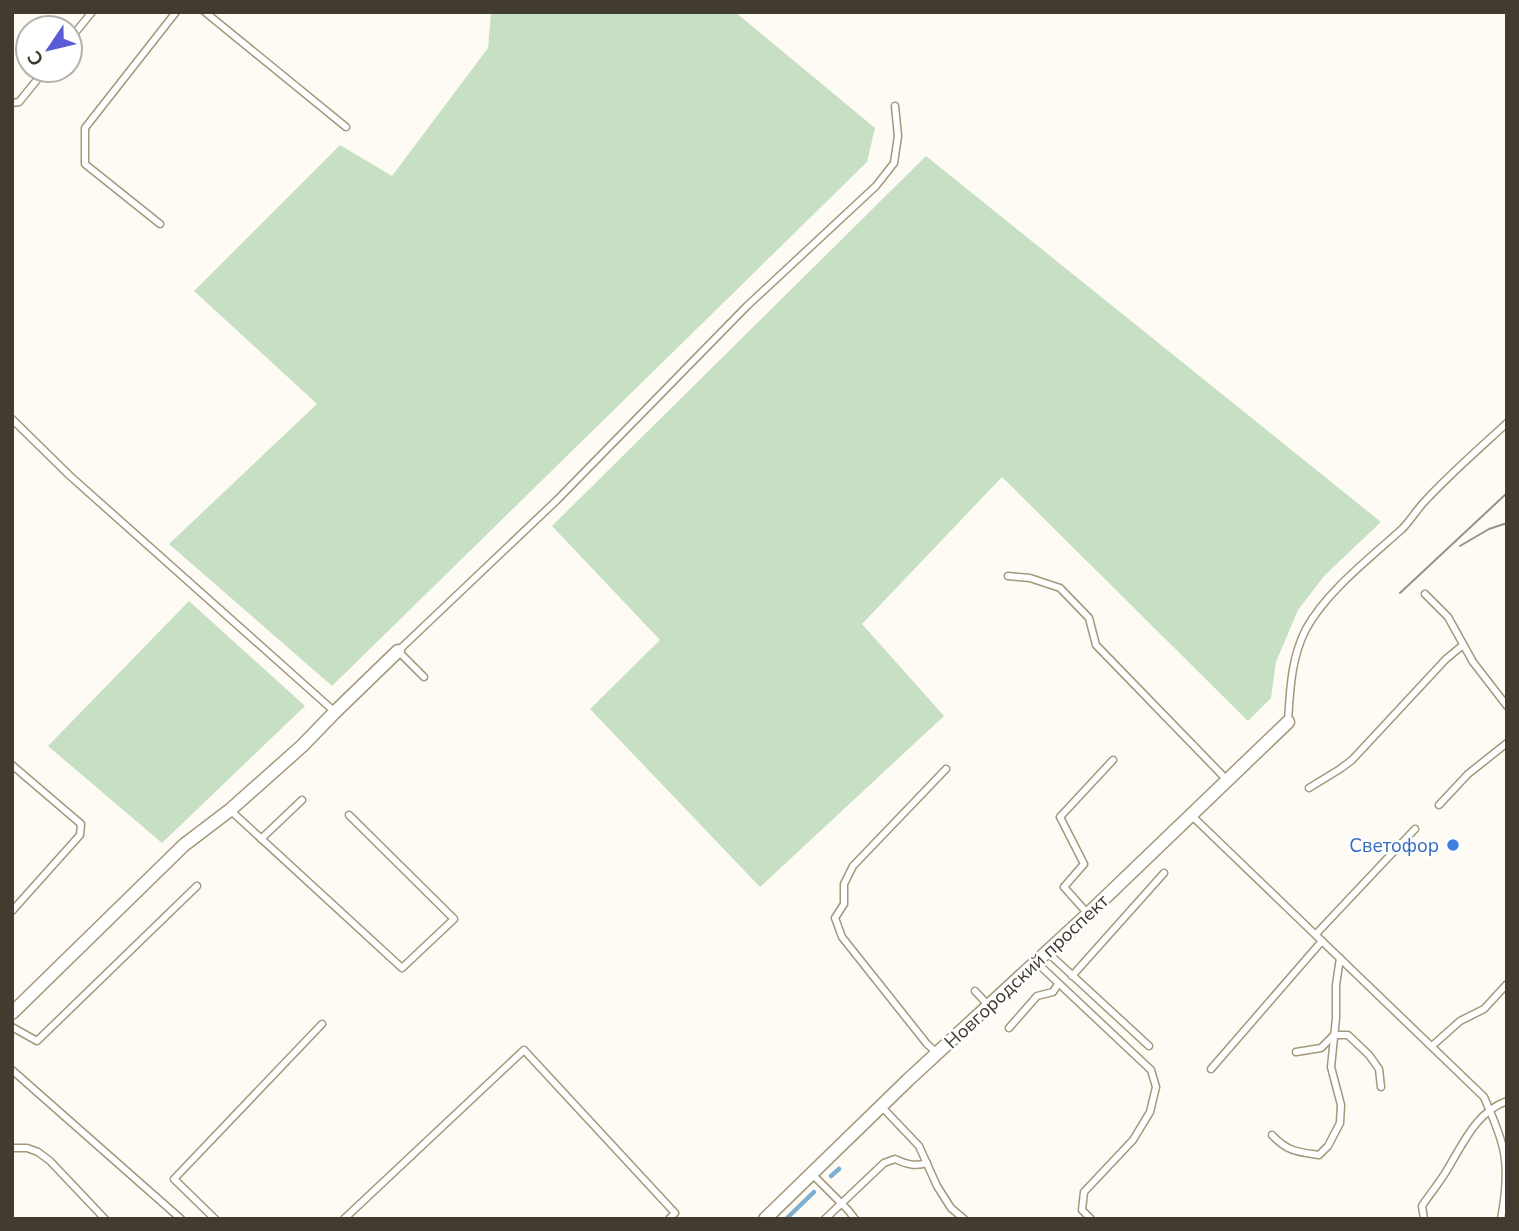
<svg xmlns="http://www.w3.org/2000/svg" width="1519" height="1231" font-family="'Nunito Sans',sans-serif">
<style>
.green{fill:#c7e0c3}
.lines{fill:none;stroke-linecap:round;stroke-linejoin:round}
.stream{stroke:#7fafd0;stroke-width:4.5}
.lane-casing{stroke:#a3987a;stroke-width:9}
.street-casing{stroke:#a3987a;stroke-width:15}
.lane{stroke:#fff;stroke-width:6}
.street{stroke:#fff;stroke-width:12}
.tram{stroke:#97938a;stroke-width:2}
.shop-dot{fill:#3f7fe0;stroke:#fff;stroke-width:2.5}
.labels{text-anchor:middle;stroke-width:5;stroke-linejoin:round;paint-order:stroke}
.shop-label{font-size:19px;fill:#366cbe;stroke:#fff;text-anchor:end}
.street-label{font-size:19px;fill:#413c2f;stroke:#fff}
</style>
<rect width="100%" height="100%" fill="#fefbf5"/>
<g class="green">
<path d="M 491,12 L 735,12 L 875,128 L 867,162 L 332,686 L 169,544 L 317,404 L 194,291 L 340,145 L 392,176 L 488,48 Z"/>
<path d="M 926,156 L 1381,522 L 1325,575 L 1298,610 L 1276,662 L 1271,698 L 1248,721 L 1002,477 L 862,624 L 944,716 L 760,887 L 590,709 L 660,640 L 552,526 Z"/>
<path d="M 189,601 L 305,706 L 162,843 L 48,746 Z"/>
</g>
<g class="lines">
<g class="stream">
<path d="M 831,1176 L 839,1169"/>
<path d="M 786,1219 L 814,1192"/>
</g>
<defs>
<g id="lane">
<path d="M 205,12 L 346,127"/>
<path d="M 70,39 L 92,12"/>
<path d="M 12,103 L 19,102 L 45,70"/>
<path d="M 160,224 L 85,164 L 85,128 L 176,12"/>
<path d="M 12,419 L 69,475 L 335,712"/>
<path d="M 1008,576 L 1030,578 L 1060,588 L 1089,618 L 1096,645 L 1227,780"/>
<path d="M 1425,594 L 1448,617 L 1473,662 L 1507,706"/>
<path d="M 424,677 L 398,651 L 557,500 L 747,306 L 876,186 L 894,163 L 898,136 L 895,106"/>
<path d="M 1288,722 C 1290,690 1291,658 1306,629 C 1327,591 1370,558 1402,529 C 1411,520 1417,509 1426,500 C 1451,473 1480,448 1507,423"/>
<path d="M 12,765 L 81,824 L 80,835 L 12,911"/>
<path d="M 1309,788 L 1340,769 L 1352,760 L 1446,659 L 1463,645"/>
<path d="M 1439,805 L 1468,774 L 1507,743"/>
<path d="M 230,810 L 402,968 L 454,919 L 349,815"/>
<path d="M 1191,815 L 1484,1097 C 1491,1114 1499,1130 1503,1148 C 1508,1169 1505,1198 1501,1219"/>
<path d="M 261,839 L 302,800"/>
<path d="M 1088,914 L 1064,887 L 1084,864 L 1060,817 L 1113,760"/>
<path d="M 1316,934 L 1415,829"/>
<path d="M 1047,952 L 1149,1046"/>
<path d="M 1036,962 L 1151,1070 L 1156,1087 L 1150,1112 L 1133,1140 L 1084,1192 L 1082,1210 L 1091,1219"/>
<path d="M 1072,976 L 1164,873"/>
<path d="M 975,991 L 989,1006"/>
<path d="M 12,1027 L 37,1041 L 197,886"/>
<path d="M 1009,1028 L 1037,996 L 1053,992 L 1058,984"/>
<path d="M 1432,1046 L 1460,1021 L 1484,1009 L 1507,984"/>
<path d="M 1296,1052 L 1321,1048 L 1334,1035 L 1348,1035 L 1369,1055 L 1379,1069 L 1381,1087"/>
<path d="M 937,1053 L 927,1044 L 842,937 L 835,918 L 844,904 L 844,884 L 853,866 L 946,769"/>
<path d="M 1211,1069 L 1322,941"/>
<path d="M 12,1070 L 181,1219"/>
<path d="M 881,1106 L 919,1146 L 937,1186 L 951,1208 L 964,1219"/>
<path d="M 1272,1135 C 1288,1152 1298,1152 1319,1155 L 1328,1146 L 1340,1123 L 1341,1105 L 1331,1067 L 1336,1018 L 1336,985 L 1340,958"/>
<path d="M 12,1148 L 27,1148 L 38,1152 L 50,1161 L 105,1219"/>
<path d="M 812,1174 L 848,1210 L 855,1219"/>
<path d="M 215,1219 L 174,1179 L 322,1024"/>
<path d="M 344,1219 L 524,1050 L 675,1213 L 669,1219"/>
<path d="M 825,1219 L 884,1163 L 895,1159 C 906,1164 915,1167 927,1163"/>
<path d="M 1424,1219 L 1422,1206 C 1430,1194 1440,1182 1447,1170 C 1463,1144 1476,1112 1507,1101"/>
</g>
<g id="street">
<path d="M 12,1013 L 184,845 L 230,810 L 302,746 L 335,712 L 398,651"/>
<path d="M 765,1219 L 908,1080 L 1088,914 L 1288,722"/>
</g>
</defs>
<use href="#lane" class="lane-casing"/>
<use href="#street" class="street-casing"/>
<use href="#lane" class="lane"/>
<use href="#street" class="street"/>
<g class="tram">
<path d="M 1460,546 L 1489,529 L 1507,523"/>
<path d="M 1400,593 L 1507,493"/>
</g>
</g>
<circle class="shop-dot" cx="1453" cy="845" r="7"/>
<g class="labels">
<g class="shop-label">
<text x="1439" y="852">Светофор</text>
</g>
<g class="street-label">
<text transform="translate(1026 971) rotate(-43)" y="7">Новгородский проспект</text>
</g>
</g>
<rect width="1519" height="1231" fill="none" stroke="#413c2f" stroke-width="28"/>
<g transform="translate(49 49) rotate(235)"><circle r="33" fill="#ffffff" stroke="#b3b1ac" stroke-width="2"/>
<path d="M0-5L12 26L0 18L-12 26Z" fill="#595cd4"/>
<text y="-10" font-size="19" font-weight="bold" text-anchor="middle" fill="#413c2f">С</text>
</g>
</svg>
